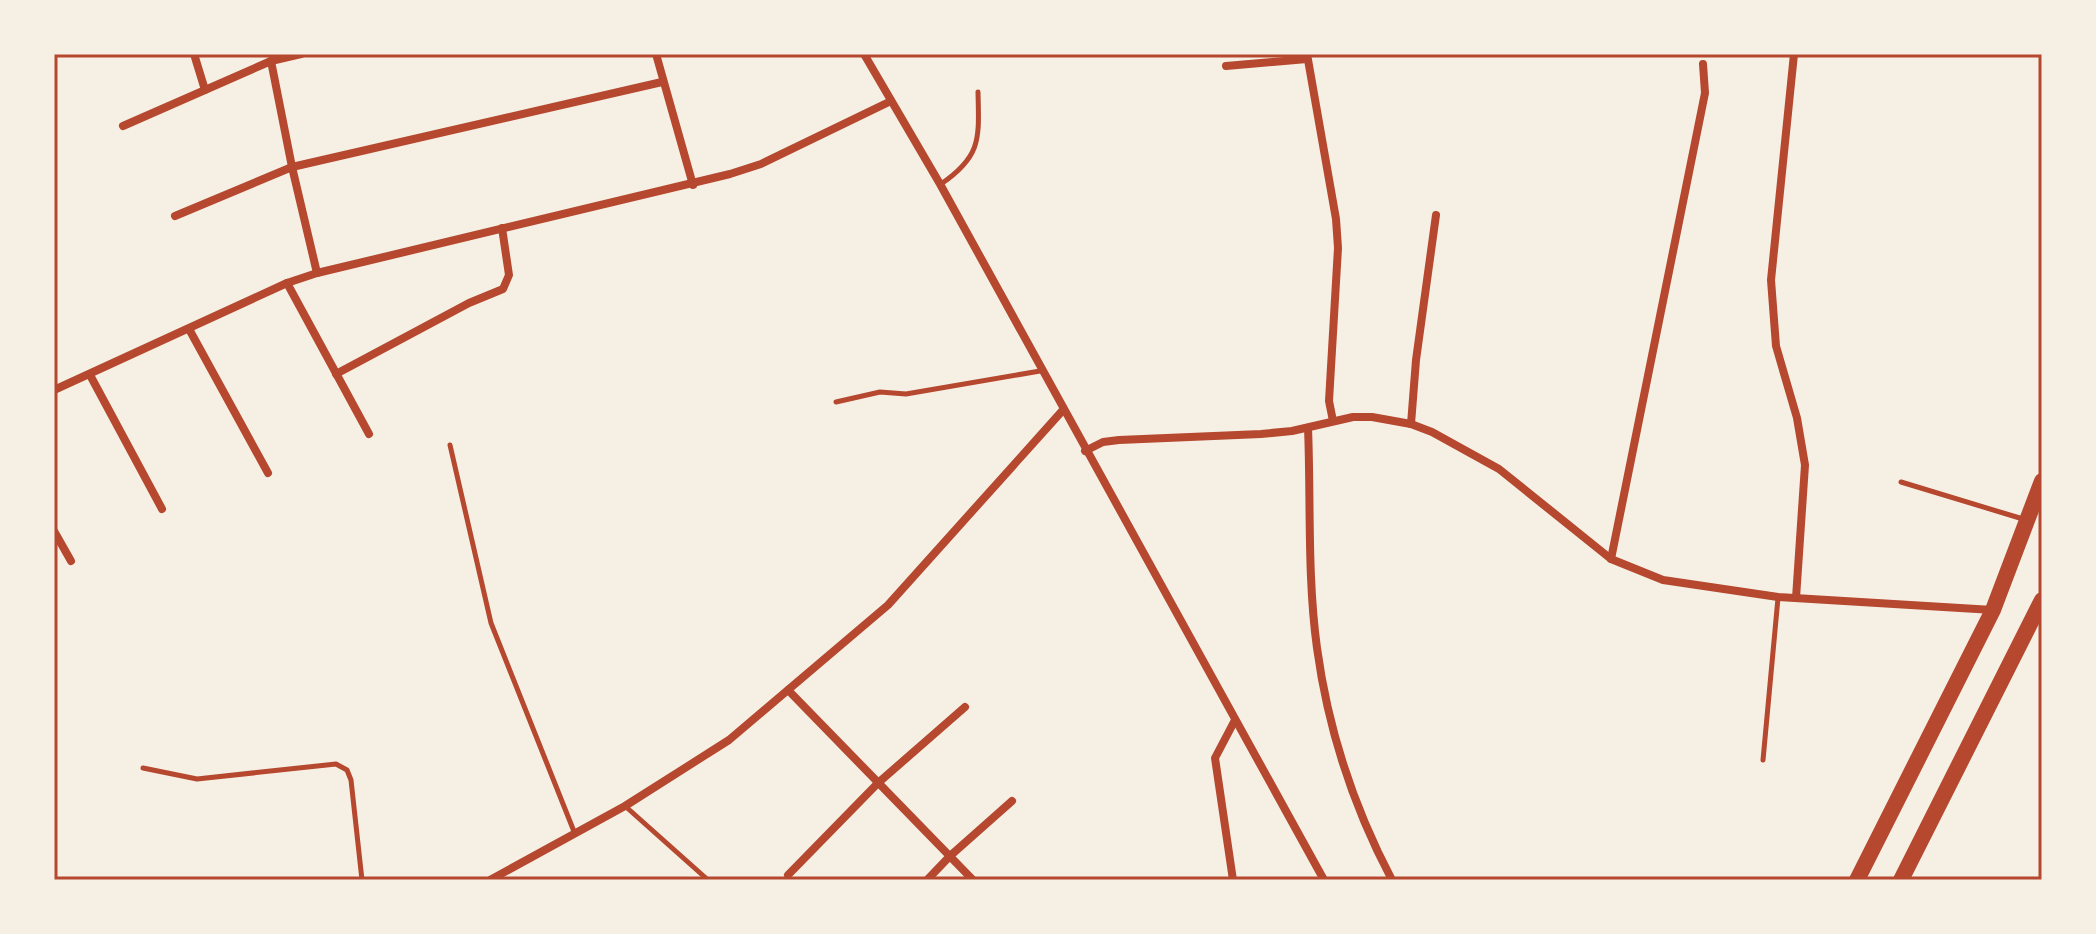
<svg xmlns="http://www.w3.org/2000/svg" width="2096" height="934" font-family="Signika,sans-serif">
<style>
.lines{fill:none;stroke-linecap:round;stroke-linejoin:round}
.service{stroke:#b5482f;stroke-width:5}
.minor{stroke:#b5482f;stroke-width:8}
.primary{stroke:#b5482f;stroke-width:16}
.neatline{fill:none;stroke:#b5482f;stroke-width:3}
</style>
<rect width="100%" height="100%" fill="#f6efe4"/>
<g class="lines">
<g class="service">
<path d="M 941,184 C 982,156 979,138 978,92"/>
<path d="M 836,402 L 880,392 L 906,394 L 1040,371"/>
<path d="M 450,445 L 491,623 L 575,834"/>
<path d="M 1901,482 L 2023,519"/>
<path d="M 1763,760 L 1778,598"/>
<path d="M 143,768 L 197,779 L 336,764 L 347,770 L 351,780 L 362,880"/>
<path d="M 625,806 L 708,880"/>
</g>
<g class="minor">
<path d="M 194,54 L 205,90"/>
<path d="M 656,54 L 693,185"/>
<path d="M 864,54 L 940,184 L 1324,880"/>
<path d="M 1307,54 L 1336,219 L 1338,248 L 1329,401 L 1333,421"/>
<path d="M 1794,54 L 1771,280 L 1776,346 L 1797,418 L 1805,465 L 1796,598"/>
<path d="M 271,61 L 292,167 L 317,273"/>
<path d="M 1226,66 L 1307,59"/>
<path d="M 123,126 L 271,61 L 301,54"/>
<path d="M 175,216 L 292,167 L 662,82"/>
<path d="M 287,283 L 369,434"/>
<path d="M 189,329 L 268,473"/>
<path d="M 336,374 L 469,303 L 503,289 L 509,275 L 502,228"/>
<path d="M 90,375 L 162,509"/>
<path d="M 54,390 L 287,283 L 317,273 L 730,174 L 761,164 L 891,101"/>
<path d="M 1411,424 L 1416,360 L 1436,215"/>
<path d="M 1308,428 C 1311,501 1307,575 1317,648 C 1328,729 1354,808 1392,880"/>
<path d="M 1085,451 L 1103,442 L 1119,440 L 1261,434 L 1292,431 L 1353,417 L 1372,417 L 1411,424 L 1432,432 L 1499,469 L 1611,559 L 1663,580 L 1778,597 L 1993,610"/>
<path d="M 54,531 L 71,561"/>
<path d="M 1611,559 L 1705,93 L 1703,64"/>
<path d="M 788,690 L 973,880"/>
<path d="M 788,875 L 878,783 L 965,707"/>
<path d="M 490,880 L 625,806 L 729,740 L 888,605 L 1063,410"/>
<path d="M 927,880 L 950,856 L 1012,801"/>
<path d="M 1233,880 L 1215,758 L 1235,720"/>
</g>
<g class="primary">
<path d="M 1857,880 L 1993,610 L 2042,481"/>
<path d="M 1901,880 L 2042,600"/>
</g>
</g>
<rect width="2096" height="934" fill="none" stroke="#f6efe4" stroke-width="112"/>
<rect x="56" y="56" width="1984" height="822" class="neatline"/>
</svg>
